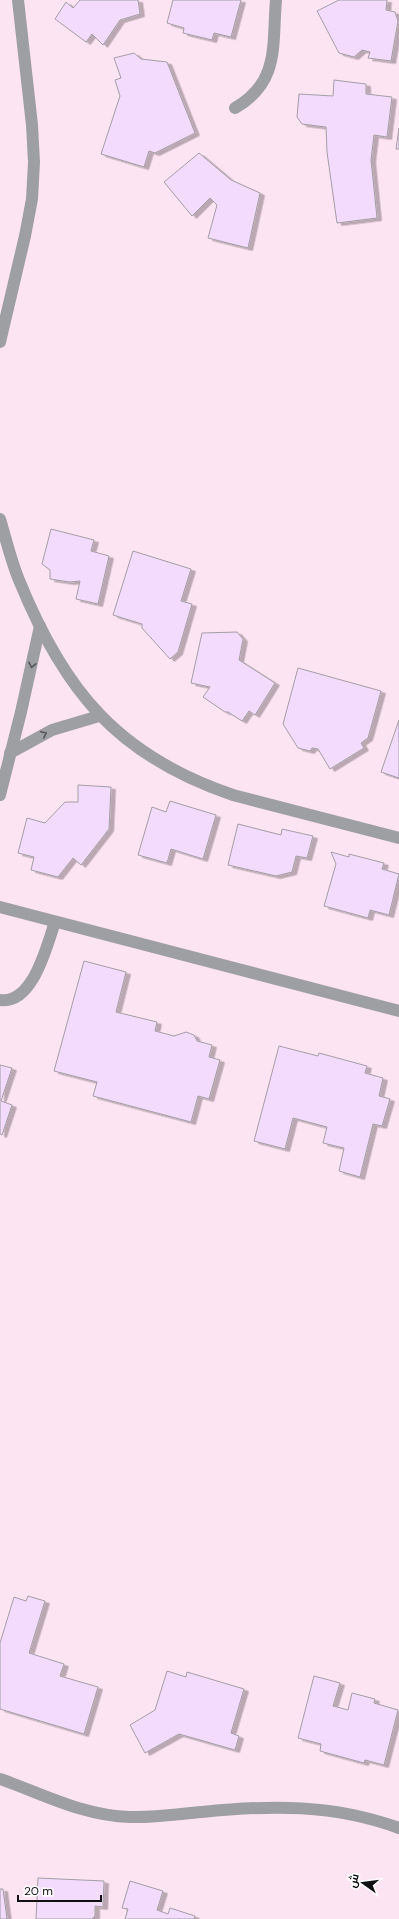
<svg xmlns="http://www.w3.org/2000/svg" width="399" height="1919" font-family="'DM Sans',Cairo,sans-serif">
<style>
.green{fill:#fde4f2}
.building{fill:#f3dbfd;stroke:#a29ea4;filter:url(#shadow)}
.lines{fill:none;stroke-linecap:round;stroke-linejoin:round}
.street{stroke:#9e9fa2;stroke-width:12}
.oneway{stroke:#57575a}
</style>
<defs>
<filter id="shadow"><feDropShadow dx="4.5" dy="2.5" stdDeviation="0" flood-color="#0004"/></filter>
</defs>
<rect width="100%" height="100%" fill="#f9f9fe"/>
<rect class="green" x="0" y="0" width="399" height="1919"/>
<g class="building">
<path d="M 80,0 L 138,0 L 140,14 L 120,20 L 103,45 L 92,34 L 86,42 L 55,19 L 66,2 L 73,8 Z"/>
<path d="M 173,0 L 241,0 L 231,37 L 214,33 L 212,40 L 183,33 L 184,28 L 167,23 Z"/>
<path d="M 339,0 L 387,0 L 386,10 L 395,12 L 398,21 L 391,61 L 368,58 L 370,52 L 362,50 L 354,57 L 339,53 L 317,11 Z"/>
<path d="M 134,53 L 141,59 L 167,62 L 195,133 L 155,153 L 149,151 L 144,167 L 101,154 L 120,96 L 115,80 L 121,78 L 114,58 Z"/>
<path d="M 334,80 L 366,84 L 366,94 L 392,97 L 387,137 L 374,135 L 371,160 L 377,218 L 337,223 L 327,152 L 326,127 L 302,124 L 297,117 L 299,94 L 333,96 Z"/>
<path d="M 399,128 L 399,149 L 396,149 Z"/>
<path d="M 199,153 L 231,180 L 260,193 L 248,248 L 208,238 L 217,205 L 210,198 L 192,216 L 164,182 Z"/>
<path d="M 51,529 L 94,540 L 91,551 L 109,556 L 98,604 L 76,599 L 80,581 L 70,582 L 50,579 L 50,570 L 42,564 Z"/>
<path d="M 133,551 L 191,569 L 181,601 L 192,604 L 178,652 L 170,659 L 142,628 L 142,624 L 113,615 Z"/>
<path d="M 237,632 L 243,639 L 239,660 L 275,683 L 255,715 L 249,711 L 242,721 L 228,712 L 225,712 L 203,697 L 210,687 L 191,683 L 202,633 Z"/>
<path d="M 298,668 L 381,691 L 368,738 L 361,743 L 364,748 L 330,769 L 318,749 L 312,748 L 310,751 L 298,748 L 283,724 Z"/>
<path d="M 399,720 L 399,778 L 381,772 Z"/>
<path d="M 78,785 L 111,787 L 109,829 L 81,865 L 73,858 L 58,877 L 31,870 L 34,857 L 18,853 L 27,818 L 45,823 L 65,802 L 78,802 Z"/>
<path d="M 170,801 L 216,815 L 203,859 L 171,849 L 167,863 L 138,855 L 152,807 L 166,812 Z"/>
<path d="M 238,824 L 281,835 L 282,829 L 313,836 L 307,858 L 296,856 L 292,872 L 276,876 L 228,865 Z"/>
<path d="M 331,852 L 349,857 L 349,854 L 384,863 L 382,869 L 399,874 L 389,915 L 370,910 L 368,918 L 324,906 L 336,864 Z"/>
<path d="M 84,961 L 126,972 L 116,1012 L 157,1022 L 155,1031 L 174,1036 L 186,1032 L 194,1035 L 197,1041 L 212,1045 L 209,1057 L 220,1060 L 209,1099 L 198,1096 L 191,1122 L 93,1096 L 97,1082 L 54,1071 Z"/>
<path d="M 279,1046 L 318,1056 L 319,1053 L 367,1066 L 365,1073 L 383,1078 L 379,1096 L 390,1099 L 382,1126 L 373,1124 L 360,1177 L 339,1171 L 344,1148 L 323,1143 L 327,1127 L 293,1118 L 285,1149 L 254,1141 Z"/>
<path d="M 0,1065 L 12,1068 L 1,1101 L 12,1105 L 2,1135 L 0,1134 Z"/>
<path d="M 28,1596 L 45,1601 L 29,1653 L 64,1664 L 60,1676 L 98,1687 L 84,1734 L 0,1709 L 0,1643 L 14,1597 L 26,1601 Z"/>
<path d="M 167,1671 L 186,1677 L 187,1672 L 244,1689 L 231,1733 L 239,1736 L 235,1750 L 179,1734 L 145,1753 L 130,1725 L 155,1710 Z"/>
<path d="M 314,1676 L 340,1683 L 333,1706 L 348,1710 L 352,1693 L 375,1699 L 374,1703 L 398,1710 L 384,1765 L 365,1760 L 364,1763 L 320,1751 L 321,1744 L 298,1738 Z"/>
<path d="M 38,1878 L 104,1881 L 103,1907 L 95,1906 L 95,1916 L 92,1919 L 36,1919 Z"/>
<path d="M 130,1881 L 163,1891 L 157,1910 L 168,1914 L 170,1908 L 195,1916 L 194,1919 L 125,1919 L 128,1909 L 122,1908 Z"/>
<path d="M 0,1889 L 3,1889 L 7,1919 L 0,1919 Z"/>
</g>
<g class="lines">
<g class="street">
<path d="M 235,108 C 280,82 272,46 276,0"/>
<path d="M 0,342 L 25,236 L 32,199 L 34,162 L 32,125 L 18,0"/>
<path d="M 0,519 C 6,539 11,561 19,580 C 64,691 118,756 233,795 L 399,838"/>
<path d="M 10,753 L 52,730 L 99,716"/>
<path d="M 0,795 L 21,712 L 40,626"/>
<path d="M 0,907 L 399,1011"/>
<path d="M 0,1000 C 33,1005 47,945 55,922"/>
<path d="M 0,1779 C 43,1794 83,1816 130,1817 C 154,1818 178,1814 202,1812 C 271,1805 333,1804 399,1828"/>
</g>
</g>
<defs><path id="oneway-chevron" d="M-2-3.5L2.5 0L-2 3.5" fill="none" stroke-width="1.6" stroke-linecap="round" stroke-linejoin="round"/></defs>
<g class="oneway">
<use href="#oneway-chevron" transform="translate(32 665) rotate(102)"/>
<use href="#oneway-chevron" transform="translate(44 734) rotate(-25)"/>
</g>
<g transform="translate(363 1883) rotate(284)" stroke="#ffffff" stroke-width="3" paint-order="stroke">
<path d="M0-3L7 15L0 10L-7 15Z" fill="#100f12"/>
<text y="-6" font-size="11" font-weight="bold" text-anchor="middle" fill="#100f12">ش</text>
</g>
<path d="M18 1895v6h83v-6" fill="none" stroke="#100f12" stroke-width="2"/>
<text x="24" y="1895" font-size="12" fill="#100f12" stroke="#ffffff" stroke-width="3" paint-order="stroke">20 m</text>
</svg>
